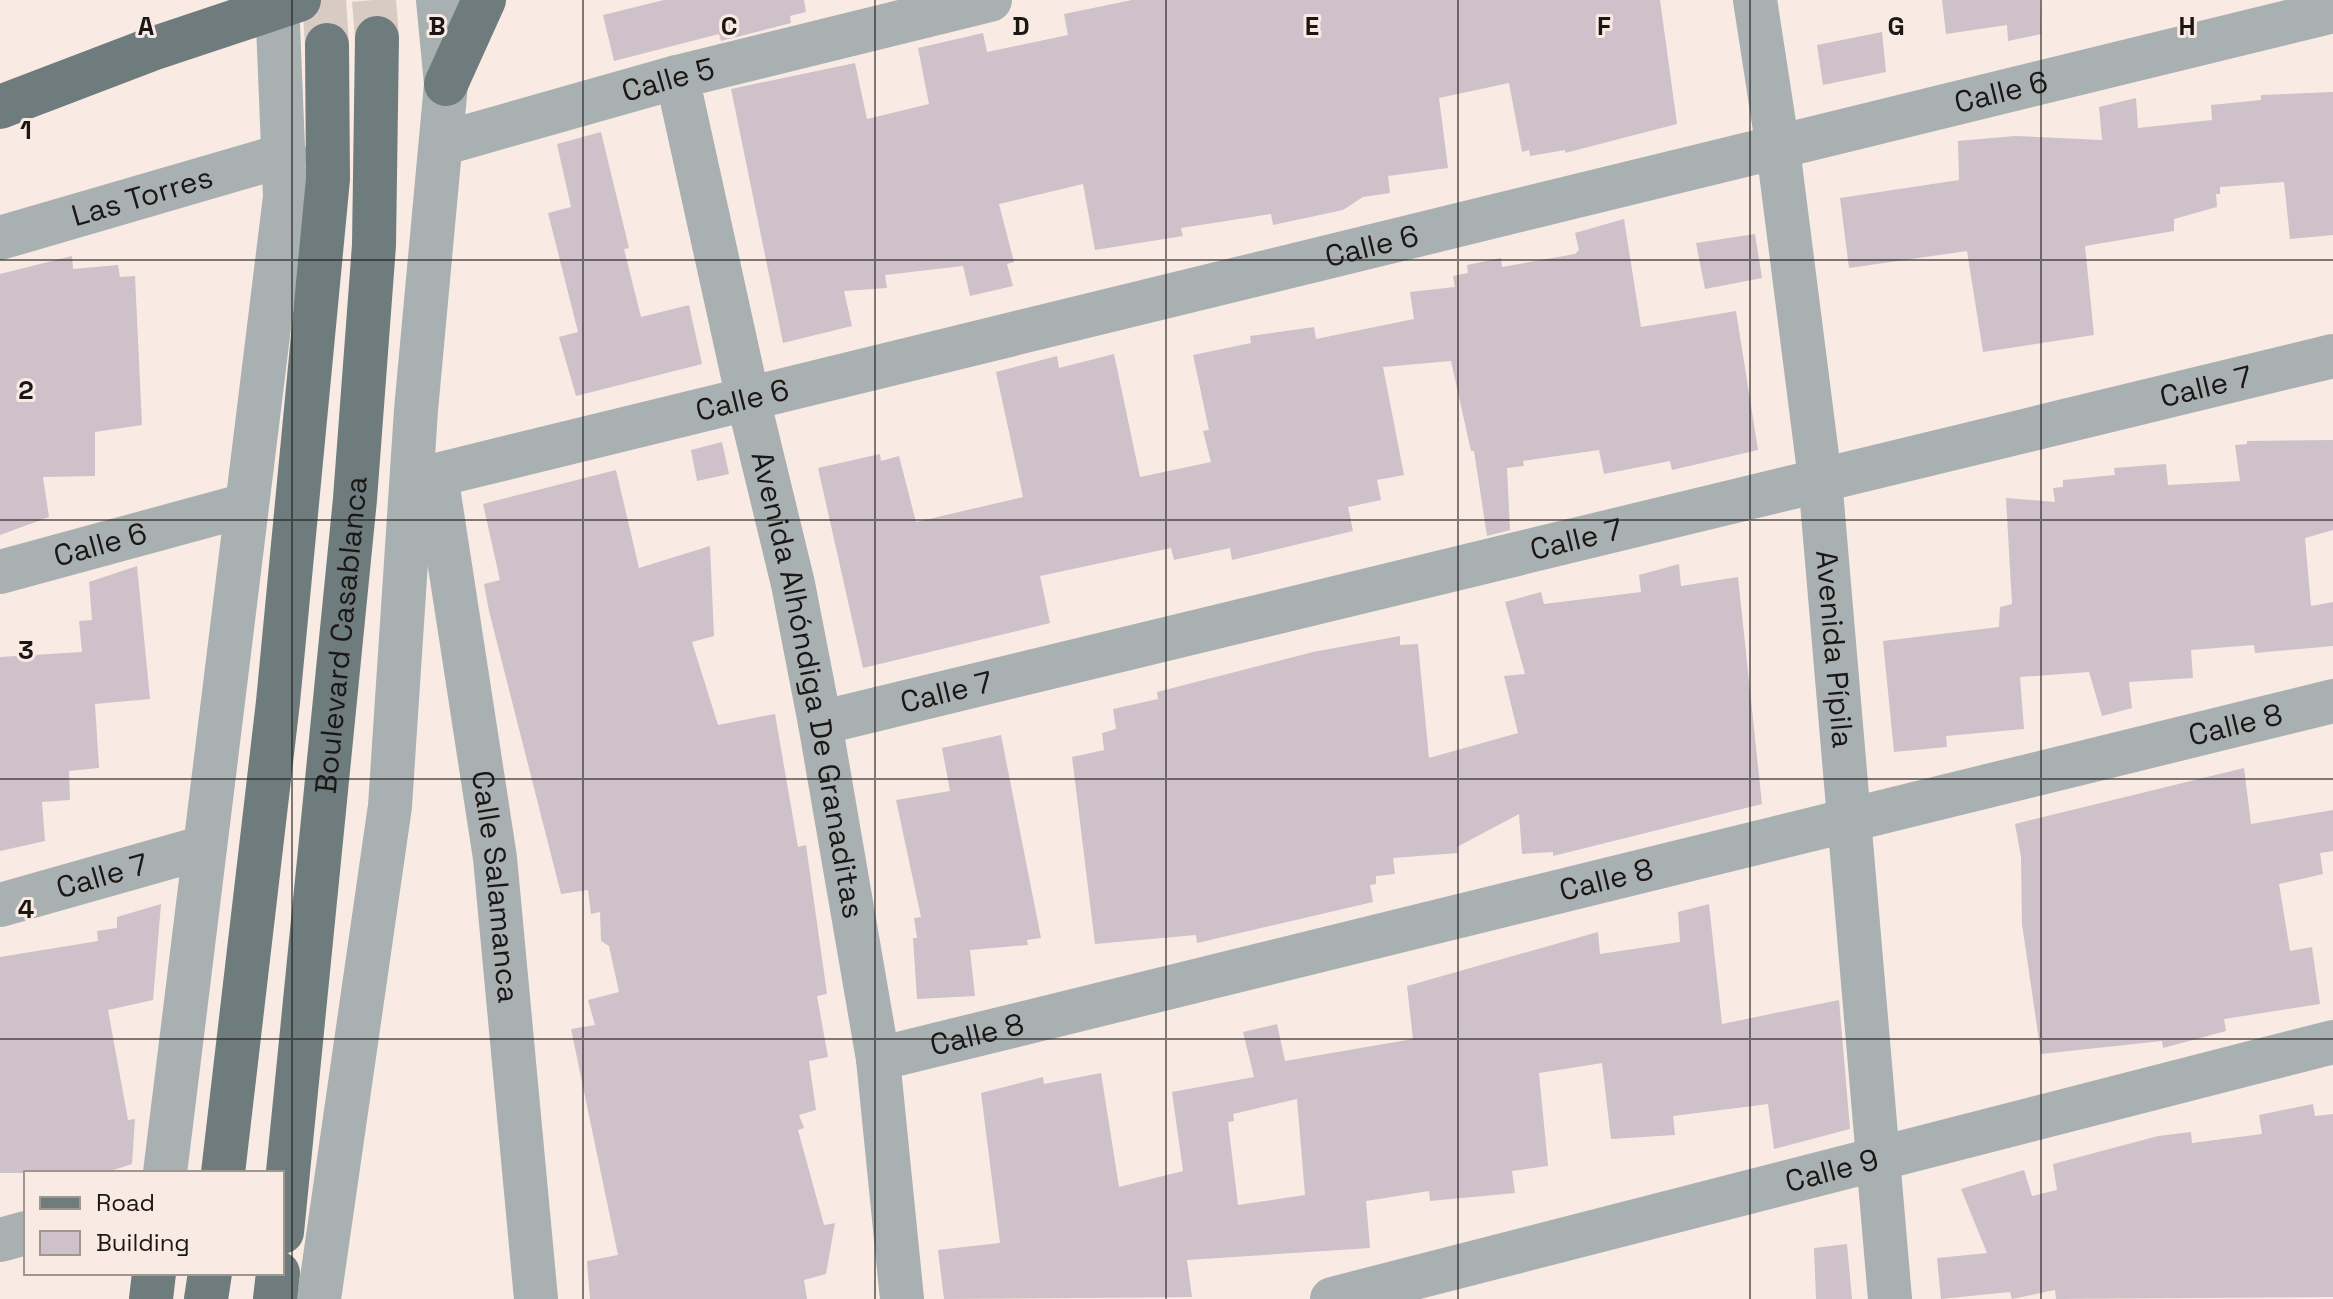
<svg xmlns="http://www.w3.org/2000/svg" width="2333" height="1299" font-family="'Space Grotesk',sans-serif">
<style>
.building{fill:#cec1c9;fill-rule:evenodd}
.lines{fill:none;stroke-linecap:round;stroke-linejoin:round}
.primary-tunnel{stroke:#d8cbc4;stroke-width:44;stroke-dasharray:44 22;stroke-linecap:butt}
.minor{stroke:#a9b0b1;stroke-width:44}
.tertiary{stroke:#a9b0b1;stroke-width:44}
.primary{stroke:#6f7c7e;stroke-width:44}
.grid{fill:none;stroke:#1b1714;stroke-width:2;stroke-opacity:0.55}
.labels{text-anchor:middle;stroke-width:6;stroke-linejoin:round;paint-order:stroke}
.street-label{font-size:30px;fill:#1b1714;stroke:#f9ebe3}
.grid-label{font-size:26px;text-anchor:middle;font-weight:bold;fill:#1b1714;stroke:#f9ebe3;stroke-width:6;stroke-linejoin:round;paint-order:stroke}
</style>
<rect width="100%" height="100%" fill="#f9ebe3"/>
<g class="building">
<path d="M 664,0 L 804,0 L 806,12 L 790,16 L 791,23 L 721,41 L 719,34 L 614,61 L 603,15 Z"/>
<path d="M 1132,0 L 1660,0 L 1677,124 L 1565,153 L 1565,150 L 1530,156 L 1529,150 L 1522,152 L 1509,83 L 1439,98 L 1448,168 L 1388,176 L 1390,193 L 1363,197 L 1343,210 L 1273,225 L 1271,214 L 1181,228 L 1183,236 L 1095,250 L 1083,184 L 999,204 L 1014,262 L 1007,264 L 1013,286 L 970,296 L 963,266 L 885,275 L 887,288 L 844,291 L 852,326 L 783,343 L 731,89 L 855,63 L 867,119 L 929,104 L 918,48 L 983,33 L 987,52 L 1068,35 L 1064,14 Z"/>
<path d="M 1942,0 L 2040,0 L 2041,34 L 2008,41 L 2007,25 L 1946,34 Z"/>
<path d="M 1882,32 L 1886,72 L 1823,85 L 1817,45 Z"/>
<path d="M 2333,92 L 2333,235 L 2290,239 L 2284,182 L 2220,187 L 2220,194 L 2216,194 L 2217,207 L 2174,219 L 2174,231 L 2085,246 L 2094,335 L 1983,352 L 1967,251 L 1849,268 L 1840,198 L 1959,180 L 1958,141 L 2015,136 L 2102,140 L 2099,107 L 2136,98 L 2138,128 L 2212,120 L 2211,105 L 2261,100 L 2261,95 Z"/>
<path d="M 601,132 L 629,248 L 624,249 L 641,317 L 689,305 L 702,364 L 576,396 L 559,337 L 578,332 L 548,213 L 571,207 L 557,144 Z"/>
<path d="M 1624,219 L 1641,327 L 1736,311 L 1758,450 L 1672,470 L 1670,461 L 1604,474 L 1599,450 L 1523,461 L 1524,466 L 1507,468 L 1510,530 L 1487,536 L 1474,451 L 1471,451 L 1451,361 L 1383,367 L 1404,475 L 1377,480 L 1381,500 L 1348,507 L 1353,531 L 1232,560 L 1230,548 L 1174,560 L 1171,548 L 1040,576 L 1050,623 L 863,668 L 818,468 L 880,454 L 881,461 L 899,456 L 916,522 L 1023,497 L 996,372 L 1057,356 L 1059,368 L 1114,354 L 1140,477 L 1211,462 L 1203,431 L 1209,430 L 1193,355 L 1251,343 L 1250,336 L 1314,327 L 1316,339 L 1414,319 L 1410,292 L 1455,287 L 1453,276 L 1468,273 L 1467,265 L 1501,258 L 1502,267 L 1575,254 L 1579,250 L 1575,233 Z"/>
<path d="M 1755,234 L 1762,278 L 1705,289 L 1696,243 Z"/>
<path d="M 72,256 L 73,269 L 118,265 L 120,277 L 135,276 L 142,425 L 95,432 L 95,476 L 43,477 L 49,517 L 0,535 L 0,274 Z"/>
<path d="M 2333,440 L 2333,530 L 2305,538 L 2311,606 L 2333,602 L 2333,646 L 2255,653 L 2254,645 L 2191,650 L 2193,678 L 2129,682 L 2132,708 L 2102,716 L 2089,672 L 2020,677 L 2024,729 L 1946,736 L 1947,747 L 1894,752 L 1883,641 L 1999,627 L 2000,607 L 2012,604 L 2006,498 L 2055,502 L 2053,488 L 2063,487 L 2063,480 L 2115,475 L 2114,468 L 2166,464 L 2168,485 L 2240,481 L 2235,445 L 2247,444 L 2247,441 Z"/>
<path d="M 722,442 L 729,474 L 697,481 L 691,450 Z"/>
<path d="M 616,470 L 639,568 L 710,546 L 714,636 L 692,642 L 718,725 L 775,714 L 798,847 L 806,845 L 827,994 L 817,996 L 828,1057 L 809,1061 L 816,1110 L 799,1115 L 804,1128 L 798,1130 L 824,1225 L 835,1223 L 826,1274 L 804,1280 L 807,1299 L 590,1299 L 587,1261 L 618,1255 L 571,1029 L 595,1025 L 588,1000 L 619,992 L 609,946 L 601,941 L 600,912 L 591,914 L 588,890 L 561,894 L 489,611 L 484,584 L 500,580 L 483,504 Z"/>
<path d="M 1679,564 L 1681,586 L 1738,577 L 1762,804 L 1553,856 L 1553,852 L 1522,854 L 1519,814 L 1457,847 L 1458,853 L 1393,858 L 1395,874 L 1376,876 L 1376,884 L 1370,885 L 1373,902 L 1197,943 L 1196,935 L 1095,944 L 1072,757 L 1104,750 L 1102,733 L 1116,729 L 1113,709 L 1158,699 L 1157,692 L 1313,652 L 1400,636 L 1400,645 L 1418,644 L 1429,758 L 1518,733 L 1504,676 L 1525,674 L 1505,602 L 1541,592 L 1544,604 L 1641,592 L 1639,575 Z"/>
<path d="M 137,566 L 150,699 L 95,704 L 99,768 L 69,771 L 70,800 L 42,802 L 45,841 L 0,851 L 0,657 L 82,652 L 79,621 L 92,620 L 89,582 Z"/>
<path d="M 1001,735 L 1041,938 L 1027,940 L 1028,945 L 970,950 L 975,996 L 917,999 L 913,938 L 917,938 L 914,918 L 921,917 L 896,800 L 950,791 L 942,748 Z"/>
<path d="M 2244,768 L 2251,824 L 2333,810 L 2333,851 L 2320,853 L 2323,874 L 2279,884 L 2290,951 L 2312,947 L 2320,1004 L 2224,1019 L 2226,1031 L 2163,1048 L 2162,1041 L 2041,1054 L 2022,924 L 2021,857 L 2015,824 Z"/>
<path d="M 161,904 L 153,1000 L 108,1010 L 128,1120 L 135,1119 L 132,1164 L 104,1173 L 0,1173 L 0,957 L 98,941 L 97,931 L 117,928 L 117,917 Z"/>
<path d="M 1709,904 L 1722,1024 L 1839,1000 L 1850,1129 L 1774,1149 L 1768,1104 L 1673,1116 L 1675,1135 L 1611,1139 L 1602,1063 L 1539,1073 L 1548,1166 L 1512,1171 L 1515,1193 L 1430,1201 L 1429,1191 L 1366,1201 L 1370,1248 L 1187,1260 L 1192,1297 L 944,1299 L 938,1250 L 1000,1243 L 981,1093 L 1043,1077 L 1044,1084 L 1101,1073 L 1119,1187 L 1183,1171 L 1172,1092 L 1254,1077 L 1243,1032 L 1277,1024 L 1285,1061 L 1413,1039 L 1407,986 L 1598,932 L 1600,954 L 1680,942 L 1678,912 ZM 1297,1099 L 1305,1195 L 1238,1205 L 1228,1122 L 1234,1121 L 1233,1114 Z"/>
<path d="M 2313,1104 L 2315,1116 L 2333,1114 L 2333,1297 L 2056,1299 L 2055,1290 L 2012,1299 L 2010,1292 L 1941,1299 L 1937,1258 L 1987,1253 L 1961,1189 L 2024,1170 L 2032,1196 L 2057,1190 L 2053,1164 L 2158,1136 L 2191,1132 L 2192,1143 L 2262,1134 L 2259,1115 Z"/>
<path d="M 1847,1244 L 1852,1299 L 1816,1299 L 1814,1248 Z"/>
</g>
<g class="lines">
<g class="primary-tunnel">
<path d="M 324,0 L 327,45"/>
<path d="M 374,0 L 377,38"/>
</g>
<g class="minor">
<path id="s1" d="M 1755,0 L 1778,149 L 1820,479 L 1890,1299"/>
<path id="s2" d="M 677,77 L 748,399 L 793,584 L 820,723 L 878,1059 L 902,1299"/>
<path id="s3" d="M 441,144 L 677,77 L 990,0"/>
<path id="s4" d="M 0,238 L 285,155"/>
<path id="s5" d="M 436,475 L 495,858 L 536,1299"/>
<path id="s6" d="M 412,481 L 2333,11"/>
<path id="s7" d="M 0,572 L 246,505"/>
<path id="s8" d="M 820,723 L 2333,356"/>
<path id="s9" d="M 0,905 L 205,847"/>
<path id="s10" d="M 878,1059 L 2333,701"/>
<path d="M 0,1240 L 26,1233"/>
<path id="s11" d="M 1332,1299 L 2333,1042"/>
</g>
<g class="tertiary">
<path d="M 165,1173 L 285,197 L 277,0"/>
<path d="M 319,1299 L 390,806 L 416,410 L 446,84 L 438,0"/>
</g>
<g class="primary">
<path d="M 446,84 L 484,0"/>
<path d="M 0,107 L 152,49 L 299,0"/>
<path d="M 223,1173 L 278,702 L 328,179 L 327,45"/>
<path id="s12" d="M 282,1232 L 355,499 L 374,245 L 377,38"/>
<path d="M 151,1299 L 154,1273"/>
<path d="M 206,1299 L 210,1273"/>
<path d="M 275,1299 L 278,1273"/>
</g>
</g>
<path class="grid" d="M 292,0 L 292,1299M 583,0 L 583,1299M 875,0 L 875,1299M 1166,0 L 1166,1299M 1458,0 L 1458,1299M 1750,0 L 1750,1299M 2041,0 L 2041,1299M 0,260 L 2333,260M 0,520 L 2333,520M 0,779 L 2333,779M 0,1039 L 2333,1039"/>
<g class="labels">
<g class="street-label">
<text dy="10" stroke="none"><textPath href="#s3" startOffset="236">Calle 5</textPath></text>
<text dy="10" stroke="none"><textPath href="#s6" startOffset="1636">Calle 6</textPath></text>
<text dy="10" stroke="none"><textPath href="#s4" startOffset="148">Las Torres</textPath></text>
<text dy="10" stroke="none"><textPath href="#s6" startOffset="988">Calle 6</textPath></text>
<text dy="10" stroke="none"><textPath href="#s8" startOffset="1426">Calle 7</textPath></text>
<text dy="10" stroke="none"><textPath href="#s6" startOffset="340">Calle 6</textPath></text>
<text dy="10" stroke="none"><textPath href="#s8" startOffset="778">Calle 7</textPath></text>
<text dy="10" stroke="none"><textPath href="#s7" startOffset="104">Calle 6</textPath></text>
<text dy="10" stroke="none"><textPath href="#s12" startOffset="600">Boulevard Casablanca</textPath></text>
<text dy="10" stroke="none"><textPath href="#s1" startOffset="654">Avenida Pípila</textPath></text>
<text dy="10" stroke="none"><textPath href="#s2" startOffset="622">Avenida Alhóndiga De Granaditas</textPath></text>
<text dy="10" stroke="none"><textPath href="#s8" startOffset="130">Calle 7</textPath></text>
<text dy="10" stroke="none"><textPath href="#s10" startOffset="1398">Calle 8</textPath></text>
<text dy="10" stroke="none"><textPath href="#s9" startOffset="106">Calle 7</textPath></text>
<text dy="10" stroke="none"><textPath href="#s10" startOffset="750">Calle 8</textPath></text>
<text dy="10" stroke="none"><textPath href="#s5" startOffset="416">Calle Salamanca</textPath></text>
<text dy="10" stroke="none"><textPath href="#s10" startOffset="102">Calle 8</textPath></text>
<text dy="10" stroke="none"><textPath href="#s11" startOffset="516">Calle 9</textPath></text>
</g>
</g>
<g class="grid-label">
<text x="146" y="35">A</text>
<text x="437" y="35">B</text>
<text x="729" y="35">C</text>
<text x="1021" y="35">D</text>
<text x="1312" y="35">E</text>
<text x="1604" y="35">F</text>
<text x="1896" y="35">G</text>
<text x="2187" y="35">H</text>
<text x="26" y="139">1</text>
<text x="26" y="399">2</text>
<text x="26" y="659">3</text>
<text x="26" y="918">4</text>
</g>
<rect x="24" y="1171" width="260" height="104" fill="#f9ebe3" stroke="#a09690" stroke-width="2"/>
<rect x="40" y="1197" width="40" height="12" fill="#6f7c7e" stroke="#a09690" stroke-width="2"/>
<text x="96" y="1211" font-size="24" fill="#1b1714">Road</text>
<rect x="40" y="1231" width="40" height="24" fill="#cec1c9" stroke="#a09690" stroke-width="2"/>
<text x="96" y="1251" font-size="24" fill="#1b1714">Building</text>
</svg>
